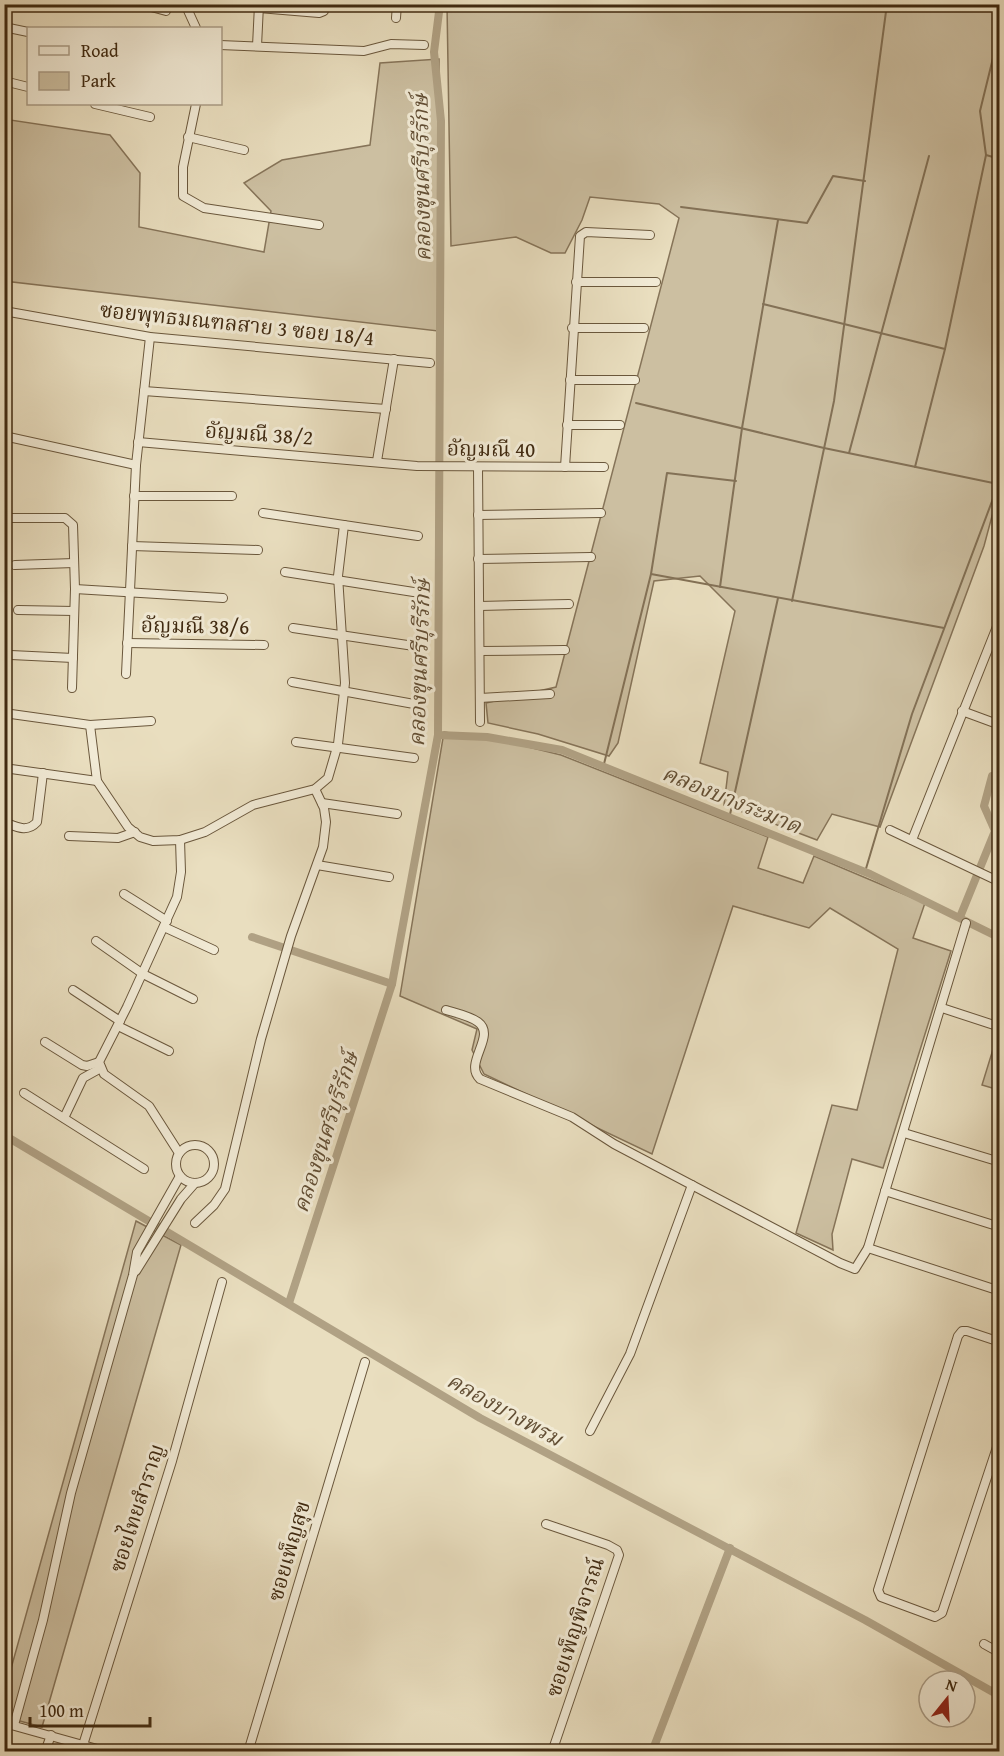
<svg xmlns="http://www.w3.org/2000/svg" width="1004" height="1756" font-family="'Gentium Book Plus','Noto Serif Thai',serif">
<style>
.green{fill:#ccbfa1;stroke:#867459;stroke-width:1.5}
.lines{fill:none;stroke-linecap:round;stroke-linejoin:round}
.stream{stroke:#837156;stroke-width:2}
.canal{stroke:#b0a184;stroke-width:8}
.street-casing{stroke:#6a573c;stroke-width:10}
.street{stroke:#f1ead5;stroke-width:8}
.labels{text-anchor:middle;stroke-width:6;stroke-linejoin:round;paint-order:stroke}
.street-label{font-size:21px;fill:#402a11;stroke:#f1ead5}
.water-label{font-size:22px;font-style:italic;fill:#624e34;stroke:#f1ead5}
</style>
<rect width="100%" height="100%" fill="#e9debf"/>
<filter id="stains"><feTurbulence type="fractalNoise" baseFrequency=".00333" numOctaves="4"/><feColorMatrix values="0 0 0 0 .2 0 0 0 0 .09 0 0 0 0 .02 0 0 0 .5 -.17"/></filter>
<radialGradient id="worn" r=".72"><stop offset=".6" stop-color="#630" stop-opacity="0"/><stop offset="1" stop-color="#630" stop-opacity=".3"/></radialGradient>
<g class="green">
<path d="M 447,5 L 999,5 L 1000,67 L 997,70 L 994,113 L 1000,140 L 999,490 L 984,546 L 880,827 L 832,814 L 817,840 L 724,805 L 728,772 L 700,763 L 735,611 L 700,576 L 654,581 L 618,743 L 609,756 L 538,734 L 488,723 L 486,703 L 556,687 L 679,218 L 659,204 L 590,197 L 582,220 L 565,253 L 551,253 L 516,237 L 451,246 Z"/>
<path d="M 439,59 L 438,331 L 4,281 L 4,119 L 110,135 L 140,173 L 139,227 L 264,252 L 271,211 L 244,183 L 282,160 L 370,145 L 380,63 Z"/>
<path d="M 444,732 L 508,742 L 561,755 L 768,837 L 758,868 L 803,883 L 814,856 L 925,903 L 913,938 L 951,951 L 883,1168 L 852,1159 L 832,1234 L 833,1250 L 796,1233 L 832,1105 L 857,1110 L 898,949 L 830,908 L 809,928 L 733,906 L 652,1154 L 484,1074 L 472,1050 L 477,1029 L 400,996 Z"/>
<path d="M 998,1033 L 1000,1034 L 999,1090 L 982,1085 Z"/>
<path d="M 136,1221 L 181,1245 L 42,1727 L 5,1717 L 5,1690 Z"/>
</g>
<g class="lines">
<g class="stream">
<path d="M 1000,54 L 993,58 L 980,111 L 986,155 L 1000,159"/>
<path d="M 681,207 L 807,223 L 833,176 L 865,181"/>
<path d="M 763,304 L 945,349 L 915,467"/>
<path d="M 945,349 L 986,155"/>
<path d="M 636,403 L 824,448 L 998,484"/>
<path d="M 849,453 L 929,156"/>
<path d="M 651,574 L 944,628"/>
<path d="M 720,587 L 742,428 L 778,220"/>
<path d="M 792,601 L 834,401 L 887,4"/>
<path d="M 603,768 L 651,574 L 667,473 L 736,481"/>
<path d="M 729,819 L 778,598"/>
<path d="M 865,872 L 912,714 L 1000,480"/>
</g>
<g class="canal">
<path d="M 438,735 L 487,737 L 562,750 L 870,874 L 1000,938"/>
<path d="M 960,917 L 995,831 L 984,806 L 992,776 L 1000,779"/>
<path d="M 252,937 L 392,984"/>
<path d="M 4,1135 L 480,1418 L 865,1620 L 1000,1696"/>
<path d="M 289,1303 L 392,984 L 438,735 L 441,121 L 434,52 L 440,4"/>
<path d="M 652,1752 L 730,1548"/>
</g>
<defs>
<g id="street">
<path d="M 140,4 L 166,11"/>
<path d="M 185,4 L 196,28"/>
<path d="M 259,8 L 319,13 L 324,11 L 325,4"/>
<path d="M 396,18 L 397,4"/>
<path d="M 4,27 L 28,32"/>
<path d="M 220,45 L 364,51 L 391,44 L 424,45"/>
<path d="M 257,46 L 259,5"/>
<path d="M 4,81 L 28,87"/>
<path d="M 95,104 L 150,117"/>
<path d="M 196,104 L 183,167 L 183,196 L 204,208 L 319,225"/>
<path d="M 188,137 L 244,150"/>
<path d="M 576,282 L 656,282"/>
<path d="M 4,311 L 150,337 L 430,363"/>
<path d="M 572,328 L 644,328"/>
<path d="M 570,380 L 635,380"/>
<path d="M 144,391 L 386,409"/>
<path d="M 567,425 L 620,425"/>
<path d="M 4,436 L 136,465"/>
<path d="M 138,442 L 417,466 L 604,467"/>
<path d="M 377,461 L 394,359"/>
<path d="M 478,467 L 480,722"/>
<path d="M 565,467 L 580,236 L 586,232 L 650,235"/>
<path d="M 134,496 L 232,496"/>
<path d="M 263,513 L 418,536"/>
<path d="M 478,515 L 601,513"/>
<path d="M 11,518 L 65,518 L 73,525 L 75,589 L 72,688"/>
<path d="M 132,546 L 258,550"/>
<path d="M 478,559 L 591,557"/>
<path d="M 15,565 L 74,563"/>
<path d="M 285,572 L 420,593"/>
<path d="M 75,589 L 223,598"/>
<path d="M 480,606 L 569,604"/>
<path d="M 18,610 L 74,611"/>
<path d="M 293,628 L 414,646"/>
<path d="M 127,643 L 264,645"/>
<path d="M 480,651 L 565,650"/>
<path d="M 11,655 L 73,658"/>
<path d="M 126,674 L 136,465 L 150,337"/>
<path d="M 292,682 L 414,704"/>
<path d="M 480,698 L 550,694"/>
<path d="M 962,711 L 1000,725"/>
<path d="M 4,713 L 90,725 L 151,721"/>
<path d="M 90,725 L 97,781 L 128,827 L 140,837 L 153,841 L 180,840 L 205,832 L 253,805 L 315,789 L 328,778 L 338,744 L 345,683 L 338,576 L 344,525"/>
<path d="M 296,742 L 414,758"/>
<path d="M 4,768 L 97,781"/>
<path d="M 322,803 L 397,814"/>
<path d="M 4,822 C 17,827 27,833 37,822 L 43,773"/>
<path d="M 890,830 L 1000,882"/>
<path d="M 69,836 L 118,838 L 135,832"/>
<path d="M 912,840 L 1000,619"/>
<path d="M 317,865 L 389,877"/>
<path d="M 124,894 L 167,921"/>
<path d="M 164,927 L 214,950"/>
<path d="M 96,941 L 143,974 L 193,999"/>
<path d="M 73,990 L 120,1021"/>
<path d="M 942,1008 L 1000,1027"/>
<path d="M 446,1010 C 456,1013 470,1016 478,1022 C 497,1036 463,1063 480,1079 L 572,1117 L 614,1144 L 840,1263 L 855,1269 L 868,1248 L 1000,1291"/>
<path d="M 118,1026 L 169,1051"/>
<path d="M 45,1042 L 82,1065 L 87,1066 L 99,1062"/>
<path d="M 24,1093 L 144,1169"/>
<path d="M 64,1118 L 83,1078 L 101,1068"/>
<path d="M 904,1133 L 1000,1162"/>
<circle cx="195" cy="1164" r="19"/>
<path d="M 179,1153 L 149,1106 L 104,1074 L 99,1062 L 127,1007 L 177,897 L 181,872 L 180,840"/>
<path d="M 885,1191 L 1000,1227"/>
<path d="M 195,1223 L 214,1205 L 225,1189 L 261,1039 L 291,936 L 323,847 L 326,822 L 324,808 L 315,789"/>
<path d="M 868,1248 L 966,923"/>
<path d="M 136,1271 L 181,1199 L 195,1183"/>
<path d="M 1000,1342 L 967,1331 L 962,1331 L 958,1336 L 878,1590 L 881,1597 L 935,1617 L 942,1613 L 1000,1438"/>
<path d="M 590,1431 L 630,1354 L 692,1185"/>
<path d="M 546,1524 L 608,1545 L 617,1550 L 619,1555 L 552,1752"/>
<path d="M 984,1644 L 1000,1653"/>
<path d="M 4,1723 L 108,1752"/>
<path d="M 14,1725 L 43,1620 L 71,1493 L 133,1275 L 137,1252 L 180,1176"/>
<path d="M 83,1745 L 172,1461 L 222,1282"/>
<path d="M 45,1752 L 51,1735"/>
<path d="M 248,1752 L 365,1362"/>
</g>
</defs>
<use href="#street" class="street-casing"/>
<use href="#street" class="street"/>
</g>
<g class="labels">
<g class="street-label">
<text transform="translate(237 324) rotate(6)" y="7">ซอยพุทธมณฑลสาย 3 ซอย 18/4</text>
<text transform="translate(259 434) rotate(4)" y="7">อัญมณี 38/2</text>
<text transform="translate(491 449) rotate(1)" y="7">อัญมณี 40</text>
<text transform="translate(195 626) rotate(1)" y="7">อัญมณี 38/6</text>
<text transform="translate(137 1508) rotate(-72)" y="7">ซอยไทยสำราญ</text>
<text transform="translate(289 1551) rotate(-74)" y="7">ซอยเพ็ญสุข</text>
<text transform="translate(575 1627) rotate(-72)" y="7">ซอยเพ็ญพิจารณ์</text>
</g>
<g class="water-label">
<text transform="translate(421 178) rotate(-91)" y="8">คลองขุนศรีบุรีรักษ์</text>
<text transform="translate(419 663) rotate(-88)" y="8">คลองขุนศรีบุรีรักษ์</text>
<text transform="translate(732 799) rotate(22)" y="8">คลองบางระมาด</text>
<text transform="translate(325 1132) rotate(-72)" y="8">คลองขุนศรีบุรีรักษ์</text>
<text transform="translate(505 1409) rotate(29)" y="8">คลองบางพรม</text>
</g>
</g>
<rect width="1004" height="1756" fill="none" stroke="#e9debf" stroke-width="24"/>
<rect x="6" y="6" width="992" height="1744" fill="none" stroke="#402a11" stroke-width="3"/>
<rect x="12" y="12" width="980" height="1732" fill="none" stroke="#402a11" stroke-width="1.5"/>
<rect x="27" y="27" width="195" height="78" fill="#f1ead5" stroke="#aa9d87" stroke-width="1.5"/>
<rect x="39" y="46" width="30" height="9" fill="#f1ead5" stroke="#aa9d87" stroke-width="1.5"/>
<text x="81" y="57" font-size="18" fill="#402a11">Road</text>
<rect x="39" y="72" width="30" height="18" fill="#ccbfa1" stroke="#aa9d87" stroke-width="1.5"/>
<text x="81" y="87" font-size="18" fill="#402a11">Park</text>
<g transform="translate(947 1699) rotate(18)"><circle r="28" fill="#f1ead5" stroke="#aa9d87" stroke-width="1.5"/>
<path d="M0-4.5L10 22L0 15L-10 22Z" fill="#8f2418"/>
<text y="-9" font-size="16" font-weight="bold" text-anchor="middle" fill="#402a11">N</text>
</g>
<path d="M30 1717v9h120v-9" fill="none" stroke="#402a11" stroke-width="3"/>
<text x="39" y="1717" font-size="18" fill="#402a11" stroke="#f1ead5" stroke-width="4.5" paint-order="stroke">100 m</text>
<rect width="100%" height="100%" filter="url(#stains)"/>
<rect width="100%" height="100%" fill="url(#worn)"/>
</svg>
